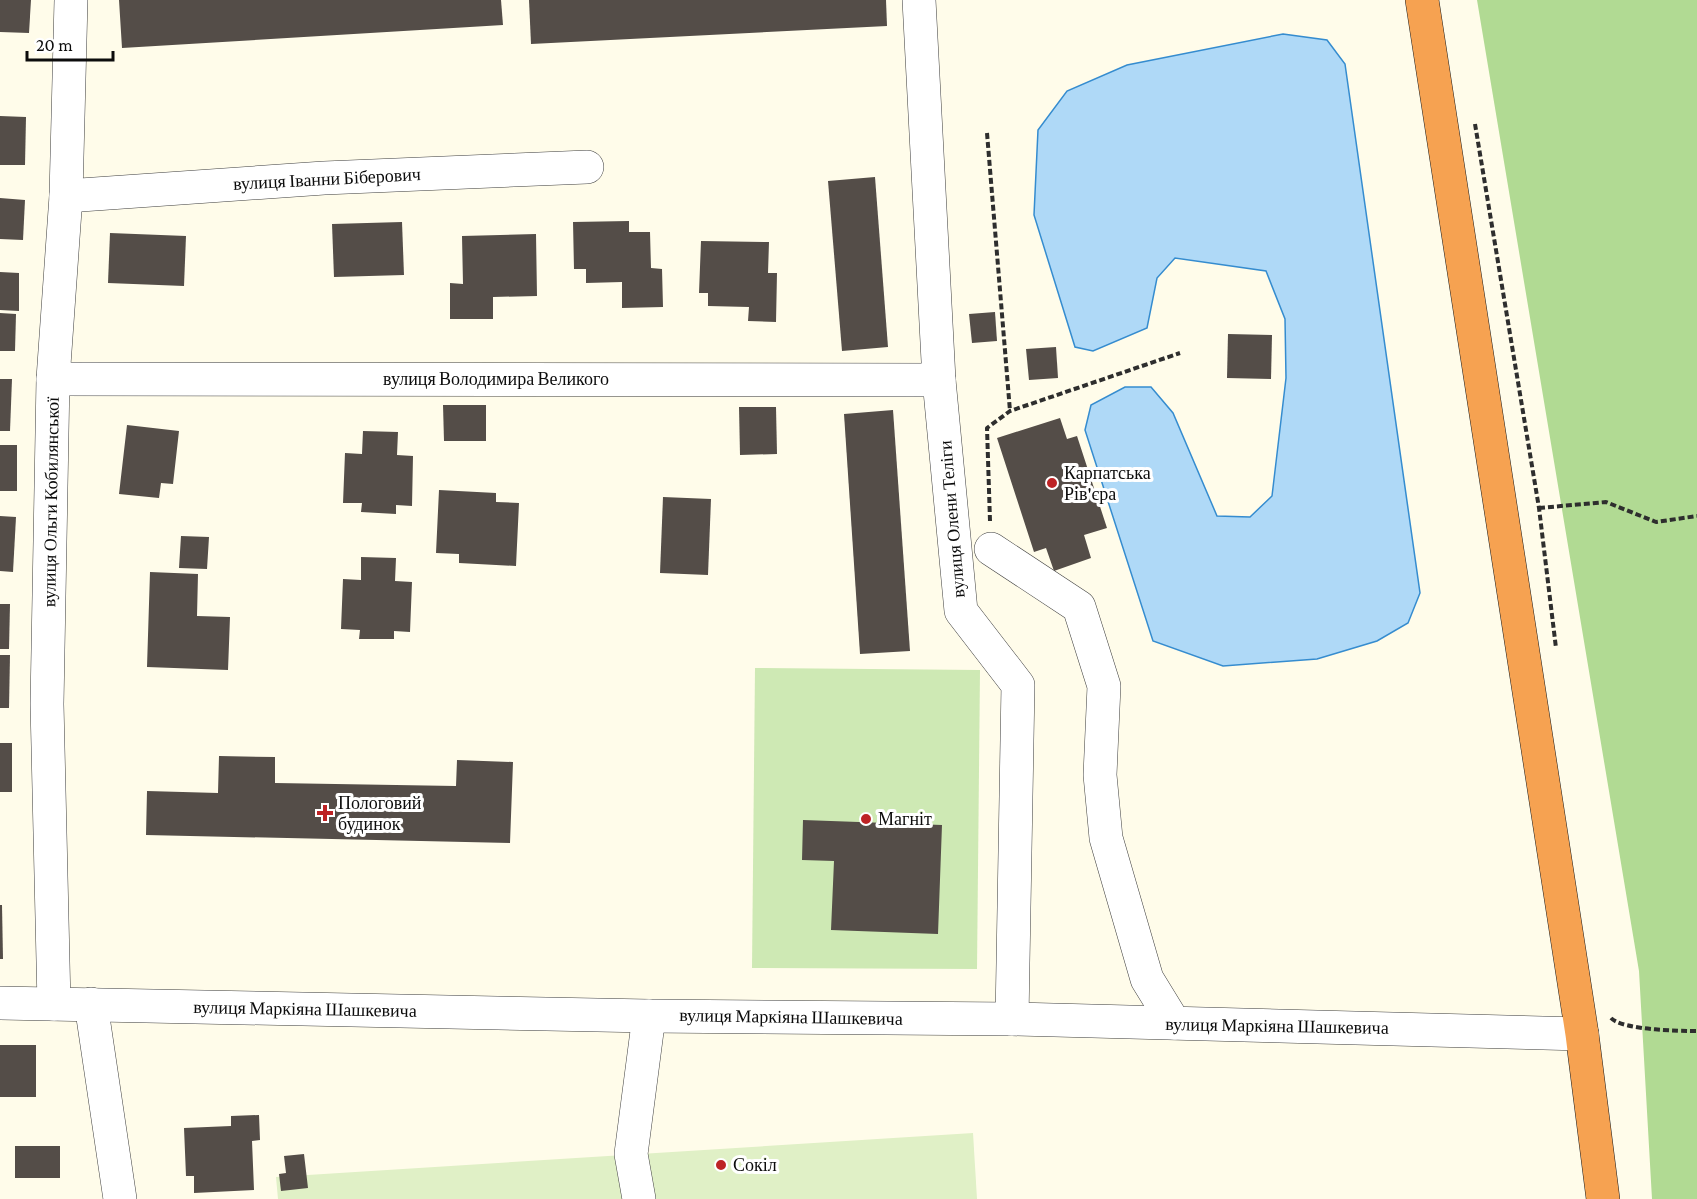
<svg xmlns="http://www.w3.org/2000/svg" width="1697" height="1199" font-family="'Crimson Pro',serif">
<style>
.green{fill:#cee9b4}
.forest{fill:#b1da93}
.pitch{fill:#e0f0c6}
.water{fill:#afd9f7;stroke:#358ccf;stroke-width:1.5}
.building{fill:#544d48}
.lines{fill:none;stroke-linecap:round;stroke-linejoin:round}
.minor-casing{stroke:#3f3f3f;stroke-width:34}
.highway-casing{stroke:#1d1d1d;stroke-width:34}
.path{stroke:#2e2e2e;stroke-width:4;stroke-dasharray:6 3;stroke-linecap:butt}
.minor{stroke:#fff;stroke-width:33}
.highway{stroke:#f6a251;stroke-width:33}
.poi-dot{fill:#bd2325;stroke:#fff;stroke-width:2}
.labels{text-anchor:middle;stroke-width:6;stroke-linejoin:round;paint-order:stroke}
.street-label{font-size:18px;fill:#0c0c0c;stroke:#fff}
.poi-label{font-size:18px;fill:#0c0c0c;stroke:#fff;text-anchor:start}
</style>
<rect width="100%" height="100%" fill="#fffcea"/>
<path class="green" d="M 755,668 L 980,670 L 977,969 L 752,968 Z"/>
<path class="forest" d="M 1477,0 L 1697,0 L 1697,1199 L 1652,1199 L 1639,971 Z"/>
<path class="pitch" d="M 973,1133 L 977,1199 L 278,1199 L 276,1177 Z"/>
<path class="water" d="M 1283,34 L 1327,40 L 1345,64 L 1420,593 L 1408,623 L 1377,641 L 1317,659 L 1223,666 L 1153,641 L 1085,430 L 1091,405 L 1125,387 L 1151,387 L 1173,413 L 1217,516 L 1250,517 L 1272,496 L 1286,378 L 1285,319 L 1266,271 L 1175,258 L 1157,278 L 1147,328 L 1093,351 L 1075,347 L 1034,215 L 1038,130 L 1067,91 L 1127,65 Z"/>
<g class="building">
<path d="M 0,0 L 31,0 L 29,33 L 0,32 Z"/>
<path d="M 119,0 L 501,0 L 503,25 L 122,48 Z"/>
<path d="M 529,0 L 886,0 L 887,26 L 531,44 Z"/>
<path d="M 0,116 L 26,117 L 25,165 L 0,165 Z"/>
<path d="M 875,177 L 888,347 L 842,351 L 828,181 Z"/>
<path d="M 0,198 L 25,200 L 23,240 L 0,239 Z"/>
<path d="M 629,221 L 629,232 L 650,232 L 651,268 L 662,269 L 663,307 L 622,308 L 622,282 L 586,283 L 586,269 L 574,269 L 573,222 Z"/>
<path d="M 402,222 L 404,275 L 334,277 L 332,224 Z"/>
<path d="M 110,233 L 186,236 L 184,286 L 108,283 Z"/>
<path d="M 536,234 L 537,296 L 493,297 L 493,319 L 450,319 L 450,283 L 463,284 L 462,236 Z"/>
<path d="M 701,241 L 769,242 L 768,273 L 777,273 L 776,322 L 748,321 L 749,307 L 708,306 L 708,293 L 699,293 Z"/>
<path d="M 0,272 L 19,273 L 19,311 L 0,310 Z"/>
<path d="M 995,312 L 997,341 L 972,343 L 969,314 Z"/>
<path d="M 0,313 L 16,314 L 15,351 L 0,351 Z"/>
<path d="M 1228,334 L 1272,335 L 1271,379 L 1227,378 Z"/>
<path d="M 1056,347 L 1058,378 L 1029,380 L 1026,349 Z"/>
<path d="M 0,379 L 12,379 L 10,431 L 0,431 Z"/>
<path d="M 443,405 L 486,405 L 486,441 L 444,441 Z"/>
<path d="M 739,407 L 776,407 L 777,454 L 740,455 Z"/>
<path d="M 893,410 L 910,651 L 860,654 L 844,414 Z"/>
<path d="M 1060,418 L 1067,439 L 1077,436 L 1107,528 L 1084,535 L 1091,558 L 1054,571 L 1046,548 L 1034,552 L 997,438 Z"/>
<path d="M 127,425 L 179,431 L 173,484 L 161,483 L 159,498 L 119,494 Z"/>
<path d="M 363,431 L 398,432 L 397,455 L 413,456 L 412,506 L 396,505 L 396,514 L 361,512 L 362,503 L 343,503 L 345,453 L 362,454 Z"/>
<rect x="0" y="445" width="17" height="46"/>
<path d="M 439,490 L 496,493 L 496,502 L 519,503 L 516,566 L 459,563 L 459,554 L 436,553 Z"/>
<path d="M 663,497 L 711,499 L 708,575 L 660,573 Z"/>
<path d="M 0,516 L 16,517 L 13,572 L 0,571 Z"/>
<path d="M 181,536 L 209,537 L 207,569 L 179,568 Z"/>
<path d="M 361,557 L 396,558 L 395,581 L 412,582 L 410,632 L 394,631 L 394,639 L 359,639 L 360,630 L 341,629 L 343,579 L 361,580 Z"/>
<path d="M 150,572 L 198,574 L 197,616 L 230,617 L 228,670 L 147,667 Z"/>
<path d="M 0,604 L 10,604 L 9,649 L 0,649 Z"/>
<path d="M 0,655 L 10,655 L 9,708 L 0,708 Z"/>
<rect x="0" y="743" width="12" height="49"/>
<path d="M 219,756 L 275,757 L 275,783 L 456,786 L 457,760 L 513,762 L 510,843 L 146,835 L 147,791 L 218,793 Z"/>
<path d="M 803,820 L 942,825 L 938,934 L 831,930 L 834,861 L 802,860 Z"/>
<path d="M 0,905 L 2,905 L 3,959 L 0,959 Z"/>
<rect x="0" y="1045" width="36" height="52"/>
<path d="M 259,1115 L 260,1140 L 252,1141 L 254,1190 L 194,1193 L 194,1176 L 186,1176 L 184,1128 L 231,1126 L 231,1116 Z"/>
<rect x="15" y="1146" width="45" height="32"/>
<path d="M 304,1154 L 308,1188 L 281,1191 L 279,1174 L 286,1173 L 284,1156 Z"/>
</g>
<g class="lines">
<defs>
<g id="minor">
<path d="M 919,0 L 939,380 L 961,611 L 1018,685 L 1012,1019"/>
<path d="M 66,196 L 324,178 L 587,167"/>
<path d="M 53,379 L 939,380"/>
<path d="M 991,549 L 1079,607 L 1104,686 L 1100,775 L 1106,838 L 1147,979 L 1174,1023"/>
<path d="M 0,1003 L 649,1016 L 1012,1019 L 1582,1034"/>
<path d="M 54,1004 L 47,704 L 53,379 L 66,196 L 71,0"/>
<path d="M 91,1004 L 120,1199"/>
<path d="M 639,1199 L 631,1154 L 649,1016"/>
</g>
<path id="highway" d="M 1422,0 L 1582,1034 L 1603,1199"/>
</defs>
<use href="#minor" class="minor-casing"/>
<use href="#highway" class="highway-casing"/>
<g class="path">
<path d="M 1475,124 L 1539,508 L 1556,648"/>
<path d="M 987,133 L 1010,411"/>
<path d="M 1539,508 L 1606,502 L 1656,522 L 1697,516"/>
<path d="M 990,521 L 987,428 L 1010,411 L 1180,353"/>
<path d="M 1611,1018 C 1622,1030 1679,1031 1697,1031"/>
</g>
<use href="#minor" class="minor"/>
<use href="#highway" class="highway"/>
</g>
<g class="poi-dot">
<circle cx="1052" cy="483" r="6"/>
<path d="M322 804h6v6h6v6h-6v6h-6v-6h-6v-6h6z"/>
<circle cx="866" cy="819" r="6"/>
<circle cx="721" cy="1165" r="6"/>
</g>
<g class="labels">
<g class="street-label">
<text transform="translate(327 179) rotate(-3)" y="6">вулиця Іванни Біберович</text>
<text x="496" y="385">вулиця Володимира Великого</text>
<text transform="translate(51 502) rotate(-89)" y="6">вулиця Ольги Кобилянської</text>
<text transform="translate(952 519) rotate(-95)" y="6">вулиця Олени Теліги</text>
<text transform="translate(305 1009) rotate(1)" y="6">вулиця Маркіяна Шашкевича</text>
<text transform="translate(791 1017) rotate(1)" y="6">вулиця Маркіяна Шашкевича</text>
<text transform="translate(1277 1026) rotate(1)" y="6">вулиця Маркіяна Шашкевича</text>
</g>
<g class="poi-label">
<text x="1064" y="479">Карпатська<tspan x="1064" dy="21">Рів'єра</tspan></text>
<text x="338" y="809">Пологовий<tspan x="338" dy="21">будинок</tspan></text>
<text x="878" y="825">Магніт</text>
<text x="733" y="1171">Сокіл</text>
</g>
</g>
<path d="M27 51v9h86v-9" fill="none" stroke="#0c0c0c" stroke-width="3"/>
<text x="36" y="51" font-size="18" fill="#0c0c0c" stroke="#ffffff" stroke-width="4.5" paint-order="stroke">20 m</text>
</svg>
